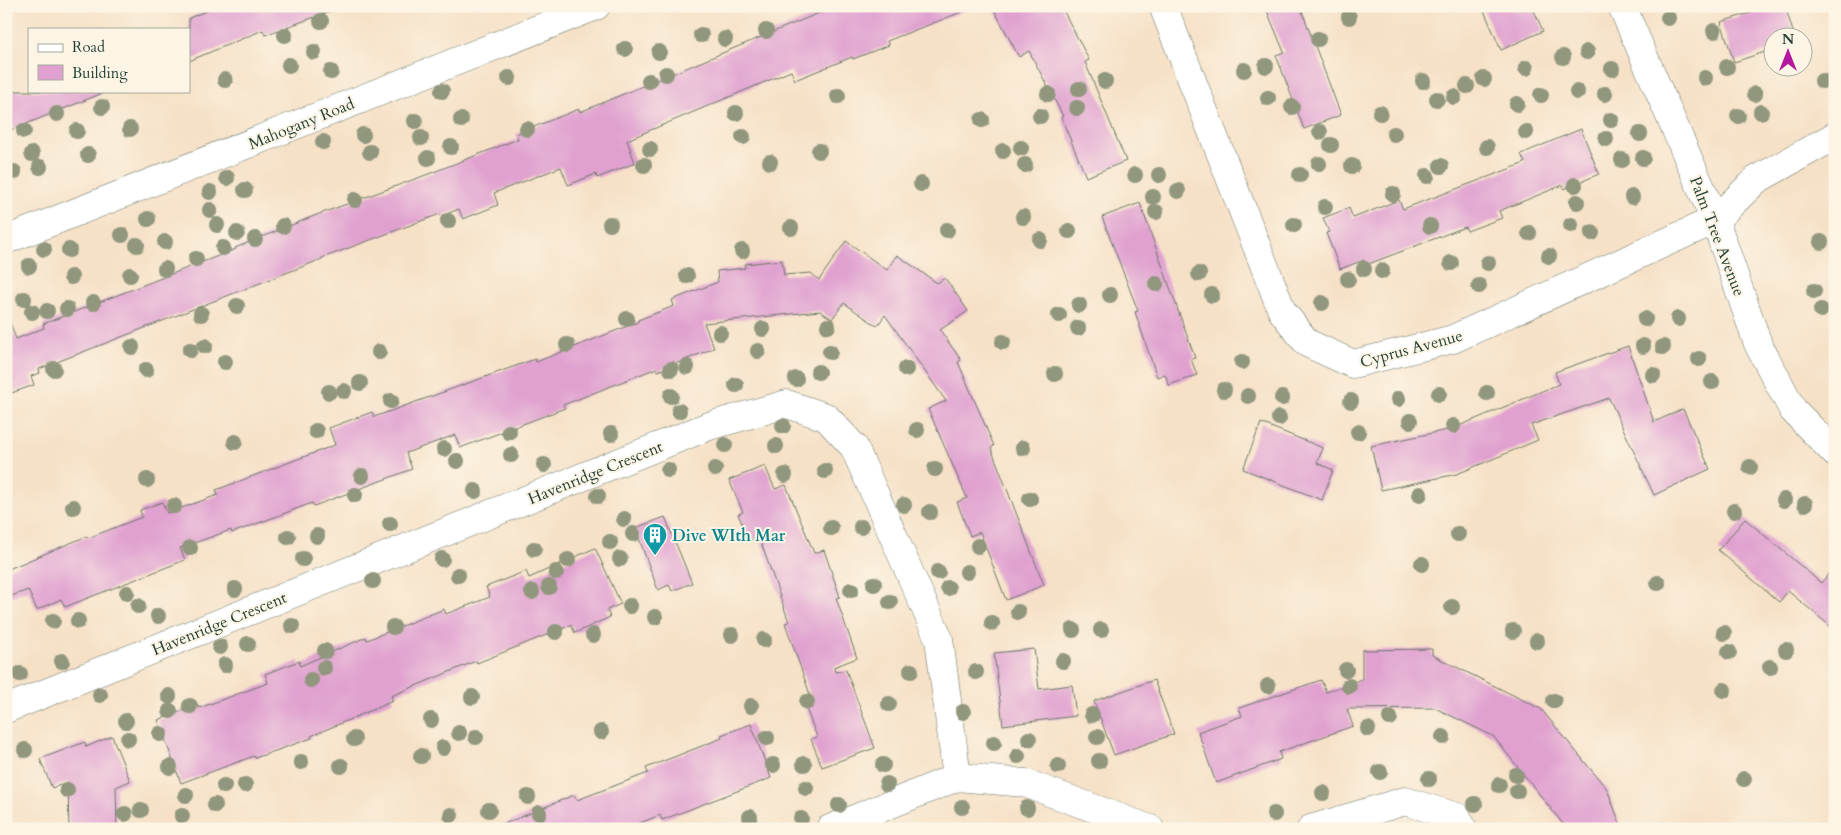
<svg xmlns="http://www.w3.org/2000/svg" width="1841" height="835" font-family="Cardo,serif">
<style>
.building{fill:#e0a1d0}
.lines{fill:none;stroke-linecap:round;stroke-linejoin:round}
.minor-casing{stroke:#6a7667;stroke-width:29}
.minor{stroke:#fff;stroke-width:28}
.tree{fill:#90977d}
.labels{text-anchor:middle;stroke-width:4;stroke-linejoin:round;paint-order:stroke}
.street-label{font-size:16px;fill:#1f3d34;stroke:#fcf5e5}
.culture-label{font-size:16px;font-weight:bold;fill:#0d838f;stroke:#fcf5e5;text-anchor:start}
</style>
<rect width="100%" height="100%" fill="#fcf5e5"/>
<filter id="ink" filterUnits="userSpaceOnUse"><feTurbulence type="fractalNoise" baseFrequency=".02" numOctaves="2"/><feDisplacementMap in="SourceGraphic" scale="10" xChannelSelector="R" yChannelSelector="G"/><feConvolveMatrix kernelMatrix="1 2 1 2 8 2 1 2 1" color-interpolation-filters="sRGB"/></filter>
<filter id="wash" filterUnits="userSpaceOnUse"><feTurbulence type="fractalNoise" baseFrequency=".0096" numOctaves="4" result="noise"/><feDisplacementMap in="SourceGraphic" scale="20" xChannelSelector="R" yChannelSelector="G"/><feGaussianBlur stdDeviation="1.12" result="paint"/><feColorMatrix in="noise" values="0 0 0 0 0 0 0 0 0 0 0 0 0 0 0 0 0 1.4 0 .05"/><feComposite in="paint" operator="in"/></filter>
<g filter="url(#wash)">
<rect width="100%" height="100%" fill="#f6e1c7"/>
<g id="blocks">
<g class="building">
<path d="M 218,6 L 336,6 L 337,9 L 265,35 L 263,30 L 189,61 L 189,18 Z"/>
<path d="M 836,6 L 971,6 L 972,8 L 887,41 L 889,45 L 853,59 L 852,57 L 795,80 L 791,71 L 627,140 L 635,163 L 597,178 L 596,174 L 568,185 L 561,167 L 494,193 L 498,205 L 463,219 L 459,209 L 441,216 L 440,214 L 322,258 L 322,259 L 39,369 L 40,373 L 31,376 L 34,385 L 6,395 L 6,317 L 8,317 L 16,339 L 44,328 L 43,324 L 236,249 L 235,248 L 314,216 L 426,175 L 518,139 L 516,134 L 579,109 L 580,112 Z"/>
<path d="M 992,6 L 1061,6 L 1089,60 L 1085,62 L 1126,161 L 1086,177 L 1061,117 L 1063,116 L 1029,51 L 1019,57 Z"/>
<path d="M 1265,6 L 1300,6 L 1341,115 L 1304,129 L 1276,55 L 1284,52 Z"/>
<path d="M 1482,6 L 1532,6 L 1543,31 L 1501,50 Z"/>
<path d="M 1751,6 L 1785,6 L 1795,38 L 1774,38 L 1774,49 L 1734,62 L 1721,22 L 1753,12 Z"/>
<path d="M 6,91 L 102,91 L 103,93 L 6,132 Z"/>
<path d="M 1581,129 L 1599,174 L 1564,189 L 1563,185 L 1499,211 L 1502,218 L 1467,231 L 1465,227 L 1366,265 L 1364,260 L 1340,269 L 1326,233 L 1329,232 L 1323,218 L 1349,208 L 1353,218 L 1399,200 L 1403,209 L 1525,163 L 1521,154 Z"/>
<path d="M 1140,203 L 1195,358 L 1191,359 L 1197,375 L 1169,385 L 1165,374 L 1157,377 L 1135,312 L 1138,311 L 1102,217 Z"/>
<path d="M 846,241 L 887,270 L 897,255 L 937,283 L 945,278 L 968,311 L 940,330 L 961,360 L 958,362 L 994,446 L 991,448 L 1044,585 L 1006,600 L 980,532 L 970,536 L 957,502 L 967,498 L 928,409 L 946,401 L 885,315 L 877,326 L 844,303 L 832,319 L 820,311 L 704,323 L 714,348 L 658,371 L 657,368 L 563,405 L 565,408 L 460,448 L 455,435 L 406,453 L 412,469 L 314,506 L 312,503 L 232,533 L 231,530 L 180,548 L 185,560 L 65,607 L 61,599 L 37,610 L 28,590 L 6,598 L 6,570 L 87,536 L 88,538 L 142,517 L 140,510 L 162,502 L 167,513 L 218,495 L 216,490 L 335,445 L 329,428 L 372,412 L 374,417 L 535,359 L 536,362 L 638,322 L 638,320 L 674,306 L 672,300 L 718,282 L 717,271 L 745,268 L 745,264 L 782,260 L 784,275 L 811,273 L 819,280 Z"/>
<path d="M 1628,346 L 1654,422 L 1683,409 L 1710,469 L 1654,495 L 1609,398 L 1531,425 L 1538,440 L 1457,474 L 1381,490 L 1371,446 L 1452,429 L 1559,384 L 1555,372 Z"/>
<path d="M 1261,423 L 1323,448 L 1317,463 L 1333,470 L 1322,500 L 1243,469 Z"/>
<path d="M 765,466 L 775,489 L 786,485 L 814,553 L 824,550 L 840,597 L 836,598 L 857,658 L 834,667 L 835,672 L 846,670 L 875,748 L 822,767 L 811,739 L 817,737 L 805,706 L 813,703 L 785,623 L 789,622 L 759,537 L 749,541 L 738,514 L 743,512 L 729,480 Z"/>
<path d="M 665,517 L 692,583 L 672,591 L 669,585 L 658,590 L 635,528 Z"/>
<path d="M 1745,519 L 1821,583 L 1835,566 L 1835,630 L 1788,591 L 1779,602 L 1718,550 Z"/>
<path d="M 595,548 L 621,604 L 607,610 L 610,617 L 575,633 L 571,625 L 477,663 L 476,661 L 391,696 L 393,701 L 311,736 L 312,738 L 255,758 L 254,756 L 181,783 L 158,720 L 198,705 L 199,708 L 268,683 L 265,674 L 299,661 L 300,666 L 366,637 L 367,640 L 444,609 L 446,614 L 490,597 L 486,587 L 526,571 L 529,578 Z"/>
<path d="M 1034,649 L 1039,689 L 1072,685 L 1076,716 L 1003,725 L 994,653 Z"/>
<path d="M 1432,649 L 1432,655 L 1541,709 L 1607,789 L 1622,829 L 1567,829 L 1493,736 L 1435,708 L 1347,709 L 1353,726 L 1279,752 L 1281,759 L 1216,783 L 1198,732 L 1242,716 L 1239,708 L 1321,680 L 1326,692 L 1362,679 L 1362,650 Z"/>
<path d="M 1154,680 L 1174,734 L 1114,755 L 1094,701 Z"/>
<path d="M 751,724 L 771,778 L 662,820 L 660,815 L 625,829 L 492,829 L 574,795 L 577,800 L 648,773 L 646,768 L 722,738 L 721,735 Z"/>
<path d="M 112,736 L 130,781 L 116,787 L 117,829 L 69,829 L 68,782 L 52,788 L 40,759 L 85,742 L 86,747 Z"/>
</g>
</g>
</g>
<g filter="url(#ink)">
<use href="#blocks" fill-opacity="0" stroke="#6a7667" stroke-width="1"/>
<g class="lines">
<defs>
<g id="minor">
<path d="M 1163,6 L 1282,311 L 1307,343 L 1353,364 L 1453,339 L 1715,220 L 1756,180 L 1835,136"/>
<path d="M 1622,6 L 1715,220 L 1758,344 L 1793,410 L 1835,453"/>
<path d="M 6,240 L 596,6"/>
<path d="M 6,709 L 709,426 L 787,404 L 826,417 L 854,447 L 939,639 L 957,777"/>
<path d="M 830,829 L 957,777 L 1025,783 L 1150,829"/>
<path d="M 1311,829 L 1405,801 L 1457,817 L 1463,829"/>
</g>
</defs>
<use href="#minor" class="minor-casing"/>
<use href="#minor" class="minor"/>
</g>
<g class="tree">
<circle cx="1349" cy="17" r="8"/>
<circle cx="1668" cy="18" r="8"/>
<circle cx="321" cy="21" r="8"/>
<circle cx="766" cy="31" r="8"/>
<circle cx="1714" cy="31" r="8"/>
<circle cx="285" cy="35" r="8"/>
<circle cx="701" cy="35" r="8"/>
<circle cx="725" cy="39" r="8"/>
<circle cx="1318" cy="39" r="8"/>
<circle cx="625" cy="49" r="8"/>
<circle cx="314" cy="52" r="8"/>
<circle cx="659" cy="52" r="8"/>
<circle cx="1587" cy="52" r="8"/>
<circle cx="1563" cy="57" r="8"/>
<circle cx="289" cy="65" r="8"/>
<circle cx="1266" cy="66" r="8"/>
<circle cx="1727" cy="67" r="8"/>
<circle cx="1526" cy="68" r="8"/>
<circle cx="1612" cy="69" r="8"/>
<circle cx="1244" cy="70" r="8"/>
<circle cx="331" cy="72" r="8"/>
<circle cx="666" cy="74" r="8"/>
<circle cx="509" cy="78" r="8"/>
<circle cx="1705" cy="78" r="8"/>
<circle cx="1484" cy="79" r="8"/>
<circle cx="225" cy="80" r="8"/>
<circle cx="649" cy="81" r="8"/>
<circle cx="1105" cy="81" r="8"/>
<circle cx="1423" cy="81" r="8"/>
<circle cx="1822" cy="81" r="8"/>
<circle cx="1467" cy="86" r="8"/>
<circle cx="1079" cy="89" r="8"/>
<circle cx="442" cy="91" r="8"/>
<circle cx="1577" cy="92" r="8"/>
<circle cx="1048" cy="94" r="8"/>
<circle cx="1605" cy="94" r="8"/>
<circle cx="1755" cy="94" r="8"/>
<circle cx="1541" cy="95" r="8"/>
<circle cx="838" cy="96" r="8"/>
<circle cx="1454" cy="97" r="8"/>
<circle cx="1268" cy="98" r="8"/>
<circle cx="1437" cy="99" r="8"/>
<circle cx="1517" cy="104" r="8"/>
<circle cx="102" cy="107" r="8"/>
<circle cx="1292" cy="107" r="8"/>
<circle cx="1077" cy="108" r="8"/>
<circle cx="1761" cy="112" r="8"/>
<circle cx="736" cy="113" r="8"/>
<circle cx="1380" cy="113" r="8"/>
<circle cx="57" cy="114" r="8"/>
<circle cx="1040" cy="116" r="8"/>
<circle cx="1738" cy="116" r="8"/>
<circle cx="461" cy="120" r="8"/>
<circle cx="982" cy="120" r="8"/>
<circle cx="1611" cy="120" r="8"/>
<circle cx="415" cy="121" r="8"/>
<circle cx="130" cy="129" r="8"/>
<circle cx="527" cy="129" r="8"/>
<circle cx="24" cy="131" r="8"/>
<circle cx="77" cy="131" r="8"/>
<circle cx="1320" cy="132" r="8"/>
<circle cx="1526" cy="132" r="8"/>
<circle cx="1394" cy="134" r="8"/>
<circle cx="1640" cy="134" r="8"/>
<circle cx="363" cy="135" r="8"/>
<circle cx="743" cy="137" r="8"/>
<circle cx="421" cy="138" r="8"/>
<circle cx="1606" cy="139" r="8"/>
<circle cx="323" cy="142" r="8"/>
<circle cx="1331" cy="145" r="8"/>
<circle cx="451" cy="147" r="8"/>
<circle cx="1487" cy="147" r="8"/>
<circle cx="1021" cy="148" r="8"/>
<circle cx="650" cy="149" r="8"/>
<circle cx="819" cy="151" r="8"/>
<circle cx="1003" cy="151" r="8"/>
<circle cx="370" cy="152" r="8"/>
<circle cx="32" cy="154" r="8"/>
<circle cx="88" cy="155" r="8"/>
<circle cx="428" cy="158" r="8"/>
<circle cx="1643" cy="158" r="8"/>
<circle cx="1622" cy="160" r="8"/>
<circle cx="770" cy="162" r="8"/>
<circle cx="1319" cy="164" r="8"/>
<circle cx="644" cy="165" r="8"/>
<circle cx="1025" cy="165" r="8"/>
<circle cx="1352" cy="166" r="8"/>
<circle cx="1441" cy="166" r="8"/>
<circle cx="40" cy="167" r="8"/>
<circle cx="14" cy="172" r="8"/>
<circle cx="1135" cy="175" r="8"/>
<circle cx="1159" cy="175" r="8"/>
<circle cx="1300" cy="175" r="8"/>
<circle cx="1427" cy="176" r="8"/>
<circle cx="227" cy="178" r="8"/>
<circle cx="921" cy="184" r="8"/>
<circle cx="1575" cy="185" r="8"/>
<circle cx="245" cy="190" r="8"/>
<circle cx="1178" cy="191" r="8"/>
<circle cx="210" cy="192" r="8"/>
<circle cx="1393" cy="194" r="8"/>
<circle cx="1153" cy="197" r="8"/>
<circle cx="1632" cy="197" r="8"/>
<circle cx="355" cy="200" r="8"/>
<circle cx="1577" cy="202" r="8"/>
<circle cx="1325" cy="207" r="8"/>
<circle cx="210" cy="210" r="8"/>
<circle cx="1156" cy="212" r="8"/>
<circle cx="1023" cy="217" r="8"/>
<circle cx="148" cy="219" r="8"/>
<circle cx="448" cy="221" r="8"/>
<circle cx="610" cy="224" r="8"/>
<circle cx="217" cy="225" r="8"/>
<circle cx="1294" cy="225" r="8"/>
<circle cx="1571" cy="225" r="8"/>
<circle cx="283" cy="226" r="8"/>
<circle cx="1430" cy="226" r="8"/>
<circle cx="791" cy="228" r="8"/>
<circle cx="947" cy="230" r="8"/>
<circle cx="1069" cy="231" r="8"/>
<circle cx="237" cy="233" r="8"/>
<circle cx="1529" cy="233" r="8"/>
<circle cx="1592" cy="233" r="8"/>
<circle cx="122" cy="235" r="8"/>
<circle cx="255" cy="239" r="8"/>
<circle cx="1040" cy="240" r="8"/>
<circle cx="165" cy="242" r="8"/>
<circle cx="1821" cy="242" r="8"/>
<circle cx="137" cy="245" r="8"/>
<circle cx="223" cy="248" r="8"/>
<circle cx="44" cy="249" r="8"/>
<circle cx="69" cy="250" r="8"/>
<circle cx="742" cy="251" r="8"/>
<circle cx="1549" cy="256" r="8"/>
<circle cx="196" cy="259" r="8"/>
<circle cx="1451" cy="263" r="8"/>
<circle cx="1488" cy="263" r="8"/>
<circle cx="29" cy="266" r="8"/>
<circle cx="165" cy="269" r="8"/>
<circle cx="1364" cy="269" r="8"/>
<circle cx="1382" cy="271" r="8"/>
<circle cx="1199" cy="274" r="8"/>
<circle cx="130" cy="275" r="8"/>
<circle cx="687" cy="276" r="8"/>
<circle cx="71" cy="277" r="8"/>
<circle cx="1348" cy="279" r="8"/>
<circle cx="1156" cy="284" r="8"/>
<circle cx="1479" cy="286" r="8"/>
<circle cx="1814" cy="291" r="8"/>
<circle cx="1110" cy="295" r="8"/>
<circle cx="1212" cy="295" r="8"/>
<circle cx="24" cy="299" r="8"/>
<circle cx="93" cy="303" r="8"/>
<circle cx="1322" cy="303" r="8"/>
<circle cx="1079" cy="305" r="8"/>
<circle cx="237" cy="306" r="8"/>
<circle cx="67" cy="309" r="8"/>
<circle cx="1821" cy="310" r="8"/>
<circle cx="47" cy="311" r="8"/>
<circle cx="32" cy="312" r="8"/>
<circle cx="201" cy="314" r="8"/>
<circle cx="1059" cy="315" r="8"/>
<circle cx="627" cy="319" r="8"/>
<circle cx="1645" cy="319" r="8"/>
<circle cx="1678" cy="319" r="8"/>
<circle cx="828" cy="326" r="8"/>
<circle cx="1078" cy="328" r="8"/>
<circle cx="763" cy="329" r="8"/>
<circle cx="720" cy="333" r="8"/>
<circle cx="1003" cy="342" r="8"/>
<circle cx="567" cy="345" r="8"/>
<circle cx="205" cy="346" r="8"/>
<circle cx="1643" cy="346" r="8"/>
<circle cx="132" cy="347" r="8"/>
<circle cx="1663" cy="347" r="8"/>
<circle cx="190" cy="350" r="8"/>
<circle cx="758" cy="351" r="8"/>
<circle cx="379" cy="352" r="8"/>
<circle cx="830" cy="352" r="8"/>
<circle cx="1699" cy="359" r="8"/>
<circle cx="225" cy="362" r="8"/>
<circle cx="1242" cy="362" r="8"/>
<circle cx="687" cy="367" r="8"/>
<circle cx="54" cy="369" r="8"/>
<circle cx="671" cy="369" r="8"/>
<circle cx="906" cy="369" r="8"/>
<circle cx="146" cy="370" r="8"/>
<circle cx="818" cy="372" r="8"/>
<circle cx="1055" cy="374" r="8"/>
<circle cx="1653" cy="375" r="8"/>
<circle cx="796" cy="379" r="8"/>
<circle cx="1712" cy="382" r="8"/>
<circle cx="360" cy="383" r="8"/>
<circle cx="736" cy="385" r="8"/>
<circle cx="1224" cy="390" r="8"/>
<circle cx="344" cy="391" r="8"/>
<circle cx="329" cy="392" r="8"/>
<circle cx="1487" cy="393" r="8"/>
<circle cx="1439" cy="394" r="8"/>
<circle cx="671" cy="396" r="8"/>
<circle cx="1248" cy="396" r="8"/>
<circle cx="1282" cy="398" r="8"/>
<circle cx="1398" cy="399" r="8"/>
<circle cx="391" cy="401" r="8"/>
<circle cx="1351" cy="401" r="8"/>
<circle cx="679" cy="411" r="8"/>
<circle cx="1279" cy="418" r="8"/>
<circle cx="1410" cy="421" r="8"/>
<circle cx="783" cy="426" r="8"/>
<circle cx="1453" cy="426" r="8"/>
<circle cx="917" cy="430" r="8"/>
<circle cx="316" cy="431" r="8"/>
<circle cx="509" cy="432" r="8"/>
<circle cx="1358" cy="432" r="8"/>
<circle cx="611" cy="434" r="8"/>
<circle cx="235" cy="442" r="8"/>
<circle cx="725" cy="445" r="8"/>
<circle cx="776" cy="446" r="8"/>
<circle cx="1023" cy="448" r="8"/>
<circle cx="444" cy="449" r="8"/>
<circle cx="511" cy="455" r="8"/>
<circle cx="457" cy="461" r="8"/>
<circle cx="544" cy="465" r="8"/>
<circle cx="1750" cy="467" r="8"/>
<circle cx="715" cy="469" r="8"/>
<circle cx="935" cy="469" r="8"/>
<circle cx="668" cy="470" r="8"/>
<circle cx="825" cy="471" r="8"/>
<circle cx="785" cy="475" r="8"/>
<circle cx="362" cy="476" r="8"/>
<circle cx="147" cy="480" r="8"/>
<circle cx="475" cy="491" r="8"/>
<circle cx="1420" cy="494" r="8"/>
<circle cx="355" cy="495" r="8"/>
<circle cx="598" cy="496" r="8"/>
<circle cx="1030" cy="499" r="8"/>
<circle cx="1784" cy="500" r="8"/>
<circle cx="1805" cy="504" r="8"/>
<circle cx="904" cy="505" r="8"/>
<circle cx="174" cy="506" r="8"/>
<circle cx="73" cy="507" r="8"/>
<circle cx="1734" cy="511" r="8"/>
<circle cx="930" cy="512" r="8"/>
<circle cx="624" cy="519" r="8"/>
<circle cx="390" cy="524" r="8"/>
<circle cx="861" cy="527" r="8"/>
<circle cx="831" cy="528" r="8"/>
<circle cx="633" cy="534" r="8"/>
<circle cx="1458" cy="534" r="8"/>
<circle cx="317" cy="536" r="8"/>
<circle cx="288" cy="537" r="8"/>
<circle cx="610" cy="542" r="8"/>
<circle cx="978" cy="546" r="8"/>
<circle cx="190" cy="548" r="8"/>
<circle cx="534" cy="549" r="8"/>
<circle cx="303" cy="559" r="8"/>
<circle cx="442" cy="559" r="8"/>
<circle cx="620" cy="559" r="8"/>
<circle cx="568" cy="560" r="8"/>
<circle cx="1422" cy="564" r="8"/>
<circle cx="556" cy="572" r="8"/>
<circle cx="938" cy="572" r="8"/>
<circle cx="967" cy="572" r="8"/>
<circle cx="458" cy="575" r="8"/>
<circle cx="373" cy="581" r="8"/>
<circle cx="1658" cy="583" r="8"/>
<circle cx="874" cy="584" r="8"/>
<circle cx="549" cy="587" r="8"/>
<circle cx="948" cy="588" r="8"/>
<circle cx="235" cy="589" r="8"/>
<circle cx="851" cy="590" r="8"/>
<circle cx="532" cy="592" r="8"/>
<circle cx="127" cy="593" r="8"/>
<circle cx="890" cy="602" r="8"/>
<circle cx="138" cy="606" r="8"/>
<circle cx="630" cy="606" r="8"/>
<circle cx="1452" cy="607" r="8"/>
<circle cx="1018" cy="612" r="8"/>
<circle cx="158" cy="616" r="8"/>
<circle cx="655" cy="617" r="8"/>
<circle cx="53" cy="621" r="8"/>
<circle cx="78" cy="621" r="8"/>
<circle cx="992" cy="623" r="8"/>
<circle cx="292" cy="626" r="8"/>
<circle cx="393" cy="627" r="8"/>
<circle cx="1073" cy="630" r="8"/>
<circle cx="1101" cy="630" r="8"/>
<circle cx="1513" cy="631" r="8"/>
<circle cx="556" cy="632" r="8"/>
<circle cx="1724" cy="633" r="8"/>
<circle cx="593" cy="635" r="8"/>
<circle cx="732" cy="635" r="8"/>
<circle cx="764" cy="640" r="8"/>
<circle cx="1537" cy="641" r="8"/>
<circle cx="248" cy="644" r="8"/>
<circle cx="220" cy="647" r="8"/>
<circle cx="1786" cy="650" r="8"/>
<circle cx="325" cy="651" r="8"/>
<circle cx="1729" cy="652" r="8"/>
<circle cx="62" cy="661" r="8"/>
<circle cx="1063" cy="661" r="8"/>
<circle cx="225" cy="665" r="8"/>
<circle cx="1770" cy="667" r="8"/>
<circle cx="324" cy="668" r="8"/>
<circle cx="1346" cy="670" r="8"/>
<circle cx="911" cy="671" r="8"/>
<circle cx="976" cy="672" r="8"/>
<circle cx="20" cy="674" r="8"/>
<circle cx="311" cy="680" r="8"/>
<circle cx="1268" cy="686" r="8"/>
<circle cx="1349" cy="686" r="8"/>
<circle cx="1724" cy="690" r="8"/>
<circle cx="100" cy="695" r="8"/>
<circle cx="169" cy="696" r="8"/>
<circle cx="472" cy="697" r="8"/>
<circle cx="1554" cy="701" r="8"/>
<circle cx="807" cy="702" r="8"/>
<circle cx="889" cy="704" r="8"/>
<circle cx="190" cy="706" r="8"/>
<circle cx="751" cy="706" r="8"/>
<circle cx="170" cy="711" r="8"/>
<circle cx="963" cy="712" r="8"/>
<circle cx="1092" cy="715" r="8"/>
<circle cx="1390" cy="718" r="8"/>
<circle cx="431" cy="720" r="8"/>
<circle cx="126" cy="721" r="8"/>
<circle cx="1368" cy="729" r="8"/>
<circle cx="601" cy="732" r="8"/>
<circle cx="459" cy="733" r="8"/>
<circle cx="160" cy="734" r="8"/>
<circle cx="476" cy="737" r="8"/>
<circle cx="1097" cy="737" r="8"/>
<circle cx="1443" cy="737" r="8"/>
<circle cx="767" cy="738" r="8"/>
<circle cx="128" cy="739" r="8"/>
<circle cx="354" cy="739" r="8"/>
<circle cx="1029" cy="739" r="8"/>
<circle cx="994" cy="743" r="8"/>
<circle cx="443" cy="748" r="8"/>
<circle cx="25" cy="750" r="8"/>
<circle cx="421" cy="756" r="8"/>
<circle cx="1018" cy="756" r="8"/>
<circle cx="1099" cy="761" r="8"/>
<circle cx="301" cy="762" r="8"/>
<circle cx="804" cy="764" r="8"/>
<circle cx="773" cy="765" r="8"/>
<circle cx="883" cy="765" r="8"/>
<circle cx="341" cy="766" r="8"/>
<circle cx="1058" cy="766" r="8"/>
<circle cx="170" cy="767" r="8"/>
<circle cx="1380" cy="772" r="8"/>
<circle cx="1516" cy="775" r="8"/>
<circle cx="1429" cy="779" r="8"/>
<circle cx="1744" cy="779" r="8"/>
<circle cx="887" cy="784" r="8"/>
<circle cx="245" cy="785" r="8"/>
<circle cx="1499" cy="785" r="8"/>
<circle cx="224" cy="786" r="8"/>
<circle cx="806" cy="788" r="8"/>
<circle cx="67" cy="790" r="8"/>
<circle cx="1517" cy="791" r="8"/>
<circle cx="1323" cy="793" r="8"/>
<circle cx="186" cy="795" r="8"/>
<circle cx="528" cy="797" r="8"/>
<circle cx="1475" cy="804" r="8"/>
<circle cx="215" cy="805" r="8"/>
<circle cx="839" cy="805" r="8"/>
<circle cx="962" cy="807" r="8"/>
<circle cx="1027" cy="808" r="8"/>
<circle cx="141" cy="810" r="8"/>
<circle cx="489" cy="810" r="8"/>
<circle cx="539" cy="813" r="8"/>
<circle cx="125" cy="814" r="8"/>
<circle cx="1274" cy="814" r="8"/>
<circle cx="451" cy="815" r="8"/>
<circle cx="182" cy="816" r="8"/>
<circle cx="750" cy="817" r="8"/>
<circle cx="801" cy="819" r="8"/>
</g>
</g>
<defs>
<symbol id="building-pin" viewBox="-11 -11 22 30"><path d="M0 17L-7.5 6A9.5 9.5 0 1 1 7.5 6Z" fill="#0f9aa8" stroke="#fcf5e5"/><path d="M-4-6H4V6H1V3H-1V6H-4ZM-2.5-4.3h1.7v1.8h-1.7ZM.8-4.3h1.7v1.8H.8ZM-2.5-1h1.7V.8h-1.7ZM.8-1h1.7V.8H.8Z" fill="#fff"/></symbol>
</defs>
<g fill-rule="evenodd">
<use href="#building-pin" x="641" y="521" width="28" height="38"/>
</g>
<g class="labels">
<g class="street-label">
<text transform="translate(301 123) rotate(-22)" y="6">Mahogany Road</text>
<text transform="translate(1718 236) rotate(69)" y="6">Palm Tree Avenue</text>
<text transform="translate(1411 348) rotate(-15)" y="6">Cyprus Avenue</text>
<text transform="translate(595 472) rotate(-22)" y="6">Havenridge Crescent</text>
<text transform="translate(219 623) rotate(-22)" y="6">Havenridge Crescent</text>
</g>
<g class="culture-label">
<text x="672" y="541">Dive WIth Mar</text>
</g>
</g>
<rect width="1841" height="835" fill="none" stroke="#fcf5e5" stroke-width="25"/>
<rect x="28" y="28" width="162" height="65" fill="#fcf5e5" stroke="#a4ab9e"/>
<rect x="38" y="44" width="25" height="8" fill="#ffffff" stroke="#a4ab9e"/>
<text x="72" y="52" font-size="15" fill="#1f3d34">Road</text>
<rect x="38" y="65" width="25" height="15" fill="#e0a1d0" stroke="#a4ab9e"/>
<text x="72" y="78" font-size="15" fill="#1f3d34">Building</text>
<g transform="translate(1788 52)"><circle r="24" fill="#fcf5e5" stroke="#a4ab9e"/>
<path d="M0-4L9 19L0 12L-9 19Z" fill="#b5179e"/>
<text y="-8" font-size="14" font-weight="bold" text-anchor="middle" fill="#1f3d34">N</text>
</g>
</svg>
